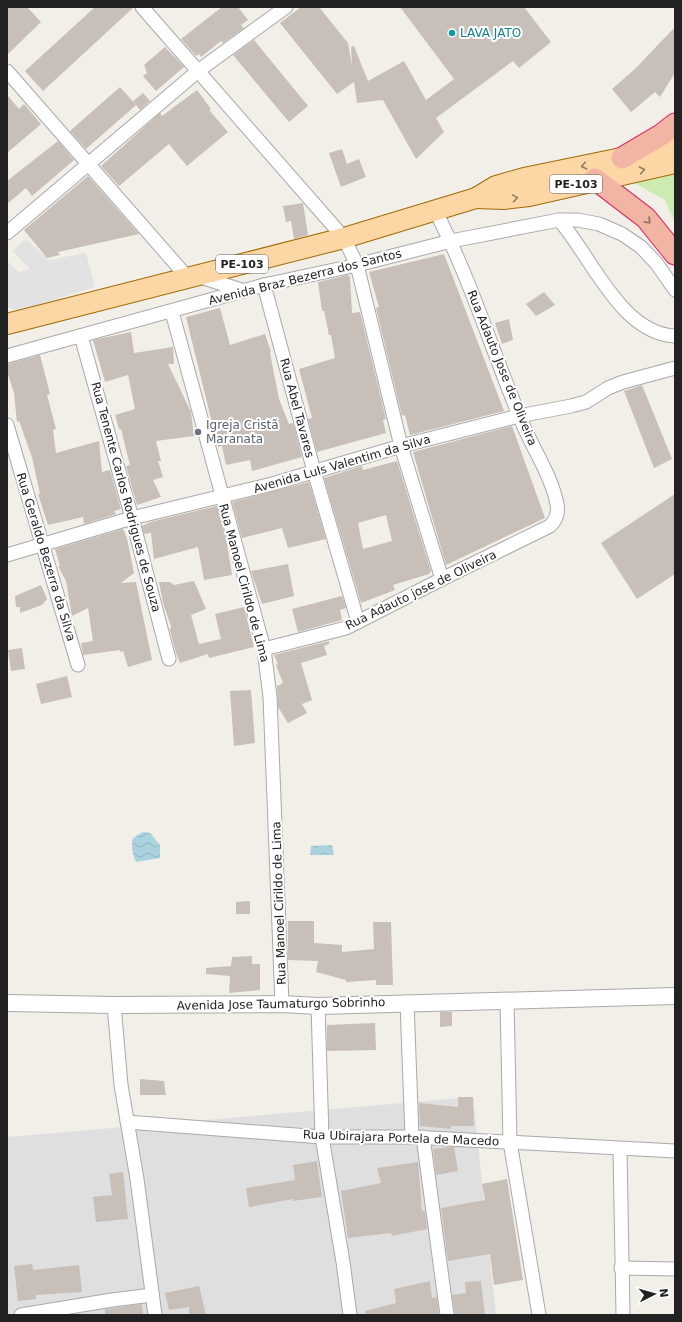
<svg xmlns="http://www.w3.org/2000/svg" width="682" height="1322" font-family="'DejaVu Sans',sans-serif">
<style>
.residential{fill:#e0dfdf}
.grass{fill:#cdebb0}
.parking{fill:#e2e2e2}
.water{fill:url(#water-waves)}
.building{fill:#c7bfb8;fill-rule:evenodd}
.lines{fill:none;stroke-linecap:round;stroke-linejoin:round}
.minor-casing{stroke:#a9a9a9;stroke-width:15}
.tertiary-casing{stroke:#a9a9a9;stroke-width:18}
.primary-casing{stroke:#a06b00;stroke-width:22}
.trunk-casing{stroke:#dc2a67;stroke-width:23}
.minor{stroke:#fff;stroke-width:13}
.tertiary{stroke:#fff;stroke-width:16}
.primary{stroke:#fcd6a4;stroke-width:20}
.trunk{stroke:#f2b4a3;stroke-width:21}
.oneway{stroke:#8f7c63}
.oneway2{stroke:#8a6b62}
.culture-dot{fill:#0f9aa8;stroke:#fff;stroke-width:1.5}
.worship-dot{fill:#6b7280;stroke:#fff;stroke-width:1.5}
.labels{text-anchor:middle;stroke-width:4;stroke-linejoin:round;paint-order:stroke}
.shield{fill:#fff;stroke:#646464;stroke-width:1}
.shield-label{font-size:11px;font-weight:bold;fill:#222}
.culture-label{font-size:12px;fill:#0d838f;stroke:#fff;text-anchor:start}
.street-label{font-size:12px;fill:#222;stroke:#fff}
.worship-label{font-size:12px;fill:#5b616d;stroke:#fff;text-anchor:start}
</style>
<defs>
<pattern id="water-waves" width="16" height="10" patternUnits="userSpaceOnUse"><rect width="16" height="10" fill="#aad3df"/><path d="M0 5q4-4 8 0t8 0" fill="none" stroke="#92b5bf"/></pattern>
</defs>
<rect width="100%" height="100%" fill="#f2efe9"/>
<path class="residential" d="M 473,1097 L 496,1315 L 7,1315 L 7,1137 Z"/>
<path class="grass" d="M 675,172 L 675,223 L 665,200 L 634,183 Z"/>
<path class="parking" d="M 26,239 L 49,260 L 86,253 L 95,287 L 19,311 L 7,307 L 7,261 L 19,272 L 30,269 L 13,251 Z"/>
<g class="water">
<path d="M 143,832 L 150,833 L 160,845 L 160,858 L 136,862 C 132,853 131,847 133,838 Z"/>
<path d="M 332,845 L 334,855 L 310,855 L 311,846 Z"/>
</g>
<g class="building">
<path d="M 7,7 L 27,7 L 41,22 L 7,55 Z"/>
<path d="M 95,7 L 134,7 L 43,91 L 25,71 Z"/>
<path d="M 222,7 L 238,7 L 248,20 L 241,25 L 244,28 L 223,43 L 221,41 L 201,57 L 199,54 L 196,56 L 181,39 Z"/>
<path d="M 301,7 L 319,7 L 348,43 L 352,65 L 351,47 L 354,46 L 368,81 L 404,61 L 426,100 L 454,79 L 400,7 L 524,7 L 551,42 L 519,68 L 513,61 L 436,118 L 444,132 L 416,159 L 383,100 L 357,103 L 354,82 L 337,94 L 280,23 Z"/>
<path d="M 675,27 L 675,73 L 660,97 L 655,92 L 631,112 L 612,89 L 635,69 Z"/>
<path d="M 254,40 L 308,106 L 289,122 L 233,55 Z"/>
<path d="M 165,47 L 184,67 L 156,91 L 143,76 L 147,73 L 144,65 Z"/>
<path d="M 120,87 L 136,105 L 86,149 L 70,131 Z"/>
<path d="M 197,90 L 211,109 L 209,110 L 228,132 L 187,166 L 169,144 L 119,186 L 101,166 L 160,113 L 162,116 Z"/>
<path d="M 143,93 L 150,101 L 140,110 L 133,101 Z"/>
<path d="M 7,95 L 19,109 L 24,104 L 41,124 L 7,153 Z"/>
<path d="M 58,141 L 74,160 L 32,196 L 26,188 L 7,204 L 7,181 Z"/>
<path d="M 342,149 L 347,164 L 359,159 L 366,177 L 341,187 L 329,153 Z"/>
<path d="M 88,176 L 139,234 L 58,252 L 60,255 L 47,258 L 24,230 Z"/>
<path d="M 303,203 L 308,235 L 294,239 L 291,221 L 286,222 L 283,206 Z"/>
<path d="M 444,254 L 504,411 L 410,435 L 405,415 L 402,416 L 376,308 L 379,307 L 369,272 Z"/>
<path d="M 348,275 L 350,277 L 352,313 L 360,312 L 386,419 L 383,420 L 386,433 L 317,452 L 308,419 L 312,418 L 299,369 L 335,358 L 331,335 L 329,335 L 324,311 L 322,311 L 318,282 Z"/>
<path d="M 544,292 L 555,305 L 536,316 L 526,304 Z"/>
<path d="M 220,308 L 230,345 L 265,334 L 271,352 L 270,353 L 279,399 L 289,424 L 293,423 L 302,457 L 252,471 L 250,460 L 226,465 L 222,446 L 218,447 L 186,317 Z"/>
<path d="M 509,319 L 513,340 L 502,344 L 495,323 Z"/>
<path d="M 131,332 L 134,353 L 173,347 L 174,364 L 168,364 L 191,412 L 194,436 L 156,441 L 161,461 L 158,461 L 163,477 L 153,480 L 161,497 L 137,505 L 126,466 L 130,465 L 121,429 L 119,429 L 115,415 L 135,409 L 128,375 L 105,382 L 93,340 Z"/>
<path d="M 40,355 L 50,394 L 47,395 L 56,429 L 53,430 L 56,453 L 99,441 L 102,472 L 110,470 L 121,509 L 114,511 L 116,514 L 84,524 L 83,517 L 48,525 L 38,494 L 40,494 L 32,457 L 19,421 L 17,422 L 14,393 L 7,371 L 7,364 Z"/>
<path d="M 642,385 L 672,459 L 654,468 L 624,391 Z"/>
<path d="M 512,426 L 545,518 L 446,565 L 413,452 Z"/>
<path d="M 397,461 L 431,571 L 429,574 L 393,585 L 395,590 L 361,603 L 324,478 L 362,466 L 363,470 ZM 386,515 L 392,541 L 363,549 L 358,523 Z"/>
<path d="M 309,482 L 326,539 L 288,548 L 282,528 L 242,538 L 232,502 Z"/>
<path d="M 675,494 L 675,574 L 637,599 L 601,543 Z"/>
<path d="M 217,506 L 227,544 L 232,575 L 204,580 L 198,547 L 154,559 L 151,533 L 144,534 L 142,526 L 150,522 Z"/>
<path d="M 123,529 L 127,538 L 134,573 L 121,583 L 136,582 L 152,660 L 128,667 L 123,651 L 120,652 L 120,650 L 83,655 L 81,643 L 93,641 L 88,608 L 72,616 L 66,581 L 58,566 L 60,566 L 55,549 Z"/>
<path d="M 288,564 L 294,596 L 262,604 L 251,571 Z"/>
<path d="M 194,581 L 206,609 L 191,615 L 199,644 L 221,639 L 215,614 L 244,607 L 254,647 L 209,658 L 208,654 L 180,663 L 176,653 L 170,630 L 171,626 L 163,603 L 159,582 L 170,582 L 174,585 Z"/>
<path d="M 41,585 L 47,599 L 42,605 L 20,613 L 20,607 L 16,607 L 15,596 Z"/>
<path d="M 342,596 L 346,608 L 340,610 L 342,620 L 298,632 L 292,609 Z"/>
<path d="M 329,641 L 329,644 L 324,646 L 327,655 L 301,663 L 312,700 L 302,704 L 307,713 L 288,723 L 278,707 L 277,686 L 283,683 L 276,665 L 278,664 L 274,655 Z"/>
<path d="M 22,648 L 25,669 L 11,671 L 8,650 Z"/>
<path d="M 67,676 L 72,697 L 41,704 L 36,684 Z"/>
<path d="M 251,690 L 255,743 L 234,746 L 230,691 Z"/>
<path d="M 250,901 L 250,914 L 236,914 L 236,902 Z"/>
<path d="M 288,921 L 314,921 L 314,943 L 342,945 L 342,952 L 374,949 L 373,922 L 391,922 L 393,985 L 376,985 L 376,980 L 346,982 L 346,980 L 316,972 L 318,961 L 288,960 Z"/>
<path d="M 252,956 L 252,964 L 260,964 L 260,990 L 229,993 L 230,976 L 206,974 L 206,968 L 231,966 L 232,957 Z"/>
<path d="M 440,1012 L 452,1012 L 452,1026 L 440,1027 Z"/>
<path d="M 375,1023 L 376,1050 L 327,1051 L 327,1025 Z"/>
<path d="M 140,1079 L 164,1081 L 166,1095 L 140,1095 Z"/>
<path d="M 458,1097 L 473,1097 L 474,1126 L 451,1126 L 451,1129 L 420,1126 L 419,1103 L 458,1107 Z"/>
<path d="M 450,1147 L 454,1147 L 458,1171 L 436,1175 L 433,1149 Z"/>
<path d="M 317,1161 L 322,1197 L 293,1201 L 293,1199 L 249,1207 L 246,1188 L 295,1180 L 293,1165 Z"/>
<path d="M 418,1162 L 422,1211 L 425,1211 L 427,1229 L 392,1236 L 391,1233 L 348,1238 L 341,1191 L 381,1183 L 377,1168 Z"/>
<path d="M 123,1172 L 128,1219 L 96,1222 L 93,1197 L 112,1195 L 109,1174 Z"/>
<path d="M 507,1179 L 523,1280 L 494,1285 L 490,1254 L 448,1261 L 441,1208 L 485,1200 L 482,1184 Z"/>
<path d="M 32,1264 L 33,1270 L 79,1265 L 82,1292 L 36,1295 L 36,1299 L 18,1301 L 14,1266 Z"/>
<path d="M 430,1281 L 432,1298 L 437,1297 L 439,1315 L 366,1315 L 365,1311 L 396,1303 L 394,1289 Z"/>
<path d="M 481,1281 L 485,1315 L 455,1315 L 452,1295 L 466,1293 L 465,1282 Z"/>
<path d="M 199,1286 L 206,1315 L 189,1315 L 189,1307 L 169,1310 L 165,1293 Z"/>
<path d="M 142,1304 L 143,1315 L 105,1315 L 105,1309 Z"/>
</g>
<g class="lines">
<defs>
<g id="minor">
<path d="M 142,7 L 344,238 L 357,265 L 401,446 L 442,579"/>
<path d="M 7,71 L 188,278"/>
<path d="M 559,220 C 592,257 620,333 675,336"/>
<path d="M 7,233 L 198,71 L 286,7"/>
<path d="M 198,276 L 244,291"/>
<path d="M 264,285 L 314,471 L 358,622"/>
<path d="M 172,312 L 264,649 L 270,697 L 282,1004"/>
<path d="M 81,336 L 132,518 L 169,659"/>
<path d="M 7,356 L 264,285 L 357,265 L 451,241 L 559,220 L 578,220 L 599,224 L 622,234 L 641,247 L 657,264 L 675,290"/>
<path d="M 7,425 L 78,665"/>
<path d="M 7,555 L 132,518 L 272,484 L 401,446 L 519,416 L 571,406 L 586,402 L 608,388 L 623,382 L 675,368"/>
<path d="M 264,649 L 346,628 L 442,579 L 550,526 C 556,520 559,513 557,504 C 551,473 530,445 519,415 C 491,347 469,276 435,210"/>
<path d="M 507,1000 L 510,1142 L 539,1315"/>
<path d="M 407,1002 L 412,1137"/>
<path d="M 114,1005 L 121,1085 L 137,1179 L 155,1315"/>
<path d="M 318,1006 L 322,1137 L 343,1262 L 350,1315"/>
<path d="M 127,1122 L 322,1137 L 412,1137 L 675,1151"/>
<path d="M 423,1137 L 447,1315"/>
<path d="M 620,1149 L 623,1315"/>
<path d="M 621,1268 L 675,1269"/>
<path d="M 21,1315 L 112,1300 L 152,1295"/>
</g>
<path id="tertiary" d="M 7,1003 L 114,1005 L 282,1004 L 318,1006 L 675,996"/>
<g id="primary">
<path d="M 476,198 L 504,199 L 529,196 L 675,163"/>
<path d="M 7,324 L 344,238 L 476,198 L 496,186 L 524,178 L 675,147"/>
</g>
<g id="trunk">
<path d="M 622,158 L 661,135 L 675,124"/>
<path d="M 595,179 L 646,218 L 675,254"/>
</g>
</defs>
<use href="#minor" class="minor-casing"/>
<use href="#tertiary" class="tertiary-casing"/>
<use href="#primary" class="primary-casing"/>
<use href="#trunk" class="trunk-casing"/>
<use href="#minor" class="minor"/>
<use href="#tertiary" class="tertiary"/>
<use href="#primary" class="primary"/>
<use href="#trunk" class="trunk"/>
</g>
<defs><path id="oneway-chevron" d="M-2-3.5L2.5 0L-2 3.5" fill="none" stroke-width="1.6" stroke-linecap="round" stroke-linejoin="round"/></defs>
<g class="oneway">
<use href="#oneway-chevron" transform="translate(584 166) rotate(168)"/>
<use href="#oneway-chevron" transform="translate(642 170) rotate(-11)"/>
<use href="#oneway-chevron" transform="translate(515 198) rotate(-9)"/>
</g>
<use class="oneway2" href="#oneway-chevron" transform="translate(648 221) rotate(46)"/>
<circle class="culture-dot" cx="452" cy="33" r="4"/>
<circle class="worship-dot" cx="198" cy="432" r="4"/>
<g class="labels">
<g class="shield">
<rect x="550" y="175" width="52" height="18" rx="3"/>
<rect x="216" y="255" width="52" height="18" rx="3"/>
</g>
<g class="shield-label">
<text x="576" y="188">PE-103</text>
<text x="242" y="268">PE-103</text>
</g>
<g class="culture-label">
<text x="460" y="37">LAVA JATO</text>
</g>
<g class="street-label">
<text transform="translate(305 277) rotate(-14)" y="4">Avenida Braz Bezerra dos Santos</text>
<text transform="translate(502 368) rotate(68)" y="4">Rua Adauto Jose de Oliveira</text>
<text transform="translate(297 408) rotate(75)" y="4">Rua Abel Tavares</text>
<text transform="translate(342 464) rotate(-16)" y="4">Avenida LuIs Valentim da Silva</text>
<text transform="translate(126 497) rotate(75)" y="4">Rua Tenente Carlos Rodrigues de Souza</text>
<text transform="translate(46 557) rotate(73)" y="4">Rua Geraldo Bezerra da Silva</text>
<text transform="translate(244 583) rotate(75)" y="4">Rua Manoel Cirildo de Lima</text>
<text transform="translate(421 590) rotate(-26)" y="4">Rua Adauto jose de Oliveira</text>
<text transform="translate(279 903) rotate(-92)" y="4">Rua Manoel Cirildo de Lima</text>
<text transform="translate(281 1004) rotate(-1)" y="4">Avenida Jose Taumaturgo Sobrinho</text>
<text transform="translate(401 1138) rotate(2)" y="4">Rua Ubirajara Portela de Macedo</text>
</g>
<g class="worship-label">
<text x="206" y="429">Igreja Cristã<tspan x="206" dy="14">Maranata</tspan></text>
</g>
</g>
<rect width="682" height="1322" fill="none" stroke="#222222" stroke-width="16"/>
<g transform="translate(654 1294) rotate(84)" stroke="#ffffff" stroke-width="3" paint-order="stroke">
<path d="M0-3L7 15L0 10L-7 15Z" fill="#222222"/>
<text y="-6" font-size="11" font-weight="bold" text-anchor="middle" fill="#222222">N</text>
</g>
</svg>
